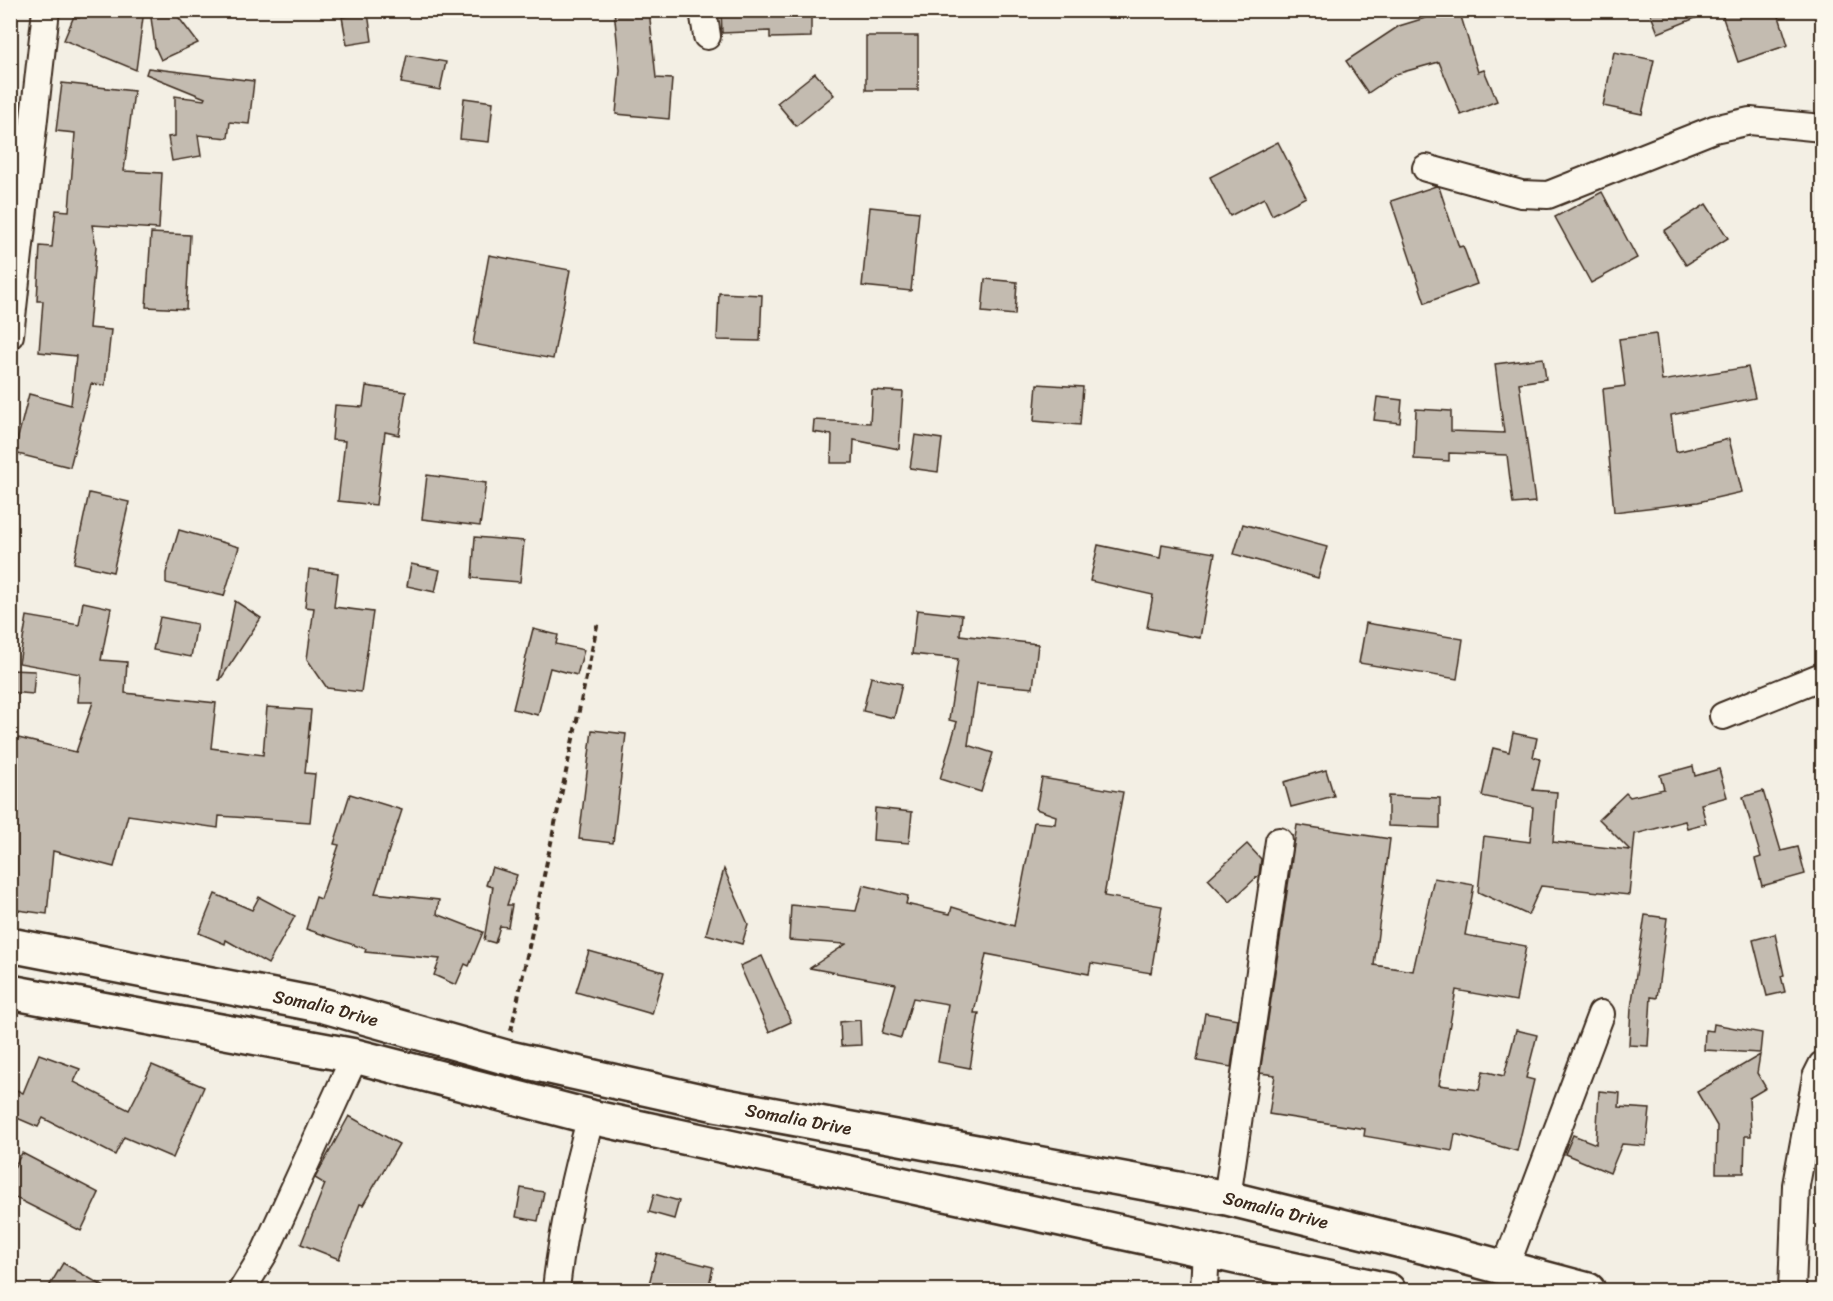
<svg xmlns="http://www.w3.org/2000/svg" width="1833" height="1301" font-family="Sriracha,sans-serif">
<style>
.building{fill:#c3bbb0;stroke:#3b2a1e;stroke-width:1.5}
.lines{fill:none;stroke-linecap:round;stroke-linejoin:round}
.minor-casing{stroke:#3b2a1e;stroke-width:30}
.primary-casing{stroke:#3b2a1e;stroke-width:38}
.path{stroke:#3b2a1e;stroke-width:4;stroke-dasharray:6 4.5;stroke-linecap:butt}
.minor{stroke:#fbf7ec;stroke-width:26}
.primary{stroke:#fbf7ec;stroke-width:33}
.labels{text-anchor:middle;stroke-width:6;stroke-linejoin:round;paint-order:stroke}
.street-label{font-size:18px;fill:#3b2a1e;stroke:#fbf7ec}
</style>
<rect width="100%" height="100%" fill="#f3efe4"/>
<filter id="ink" filterUnits="userSpaceOnUse"><feTurbulence type="fractalNoise" baseFrequency=".0167" numOctaves="2"/><feDisplacementMap in="SourceGraphic" scale="12" xChannelSelector="R" yChannelSelector="G"/><feConvolveMatrix kernelMatrix="1 2 1 2 8 2 1 2 1" color-interpolation-filters="sRGB"/></filter>
<g filter="url(#ink)">
<g class="building">
<path d="M 82,10 L 144,10 L 136,70 L 64,40 L 74,16 L 79,18 Z"/>
<path d="M 150,10 L 173,10 L 198,43 L 161,60 L 155,47 Z"/>
<path d="M 614,10 L 649,10 L 656,78 L 672,79 L 669,119 L 616,114 L 620,70 Z"/>
<path d="M 721,10 L 811,10 L 811,37 L 770,38 L 770,31 L 722,33 Z"/>
<path d="M 1451,10 L 1459,10 L 1478,72 L 1484,70 L 1497,101 L 1461,115 L 1439,62 L 1396,74 L 1368,93 L 1346,61 L 1399,26 Z"/>
<path d="M 1649,10 L 1713,10 L 1713,11 L 1658,33 Z"/>
<path d="M 1735,10 L 1777,10 L 1788,45 L 1738,62 L 1722,15 Z"/>
<path d="M 368,13 L 372,41 L 347,45 L 342,17 Z"/>
<rect x="866" y="36" width="52" height="54"/>
<path d="M 1614,52 L 1654,60 L 1642,114 L 1603,106 Z"/>
<path d="M 407,55 L 446,62 L 440,90 L 401,83 Z"/>
<path d="M 148,68 L 254,81 L 249,124 L 230,122 L 228,138 L 198,135 L 201,156 L 172,161 L 168,137 L 175,136 L 175,96 L 204,100 L 205,98 L 146,74 Z"/>
<path d="M 815,73 L 834,95 L 796,126 L 777,103 Z"/>
<path d="M 62,83 L 134,91 L 124,171 L 162,173 L 159,229 L 92,225 L 96,246 L 89,328 L 111,330 L 105,385 L 91,384 L 70,467 L 14,453 L 29,394 L 71,405 L 76,356 L 39,352 L 43,301 L 37,301 L 40,246 L 52,247 L 56,210 L 69,211 L 75,133 L 56,131 Z"/>
<path d="M 464,98 L 493,102 L 489,142 L 460,139 Z"/>
<path d="M 1278,142 L 1306,197 L 1272,215 L 1264,198 L 1230,216 L 1210,177 Z"/>
<path d="M 1436,186 L 1439,187 L 1459,247 L 1463,246 L 1477,284 L 1425,303 L 1391,201 Z"/>
<path d="M 1602,192 L 1637,258 L 1591,283 L 1555,217 Z"/>
<path d="M 1706,204 L 1728,238 L 1686,265 L 1664,231 Z"/>
<path d="M 870,207 L 919,212 L 911,291 L 862,286 Z"/>
<path d="M 151,233 L 190,235 L 186,309 L 146,307 Z"/>
<path d="M 489,255 L 570,270 L 553,359 L 473,344 Z"/>
<path d="M 985,279 L 1017,282 L 1015,315 L 982,312 Z"/>
<path d="M 719,293 L 762,295 L 760,341 L 717,340 Z"/>
<path d="M 1656,334 L 1662,381 L 1748,367 L 1755,398 L 1671,415 L 1676,452 L 1729,439 L 1742,492 L 1698,502 L 1614,512 L 1603,389 L 1625,386 L 1619,339 Z"/>
<path d="M 1543,358 L 1546,379 L 1519,383 L 1535,502 L 1513,504 L 1507,455 L 1449,453 L 1449,461 L 1414,459 L 1416,409 L 1451,411 L 1451,431 L 1504,433 L 1495,364 Z"/>
<path d="M 1037,384 L 1083,387 L 1080,425 L 1034,421 Z"/>
<path d="M 366,386 L 406,392 L 399,435 L 385,432 L 376,505 L 338,501 L 345,441 L 332,440 L 335,405 L 363,407 Z"/>
<path d="M 872,390 L 903,392 L 899,449 L 854,440 L 853,463 L 831,463 L 832,435 L 813,432 L 814,420 L 870,423 Z"/>
<path d="M 1377,397 L 1402,400 L 1400,423 L 1374,420 Z"/>
<path d="M 915,435 L 942,439 L 938,472 L 910,468 Z"/>
<path d="M 427,475 L 486,483 L 480,526 L 422,519 Z"/>
<path d="M 89,493 L 129,502 L 113,572 L 74,563 Z"/>
<path d="M 1243,524 L 1327,547 L 1318,578 L 1234,554 Z"/>
<path d="M 179,530 L 239,547 L 224,596 L 166,583 L 166,573 Z"/>
<path d="M 475,537 L 524,541 L 520,582 L 472,578 Z"/>
<path d="M 1162,544 L 1215,553 L 1200,638 L 1147,628 L 1153,595 L 1090,581 L 1098,545 L 1160,558 Z"/>
<path d="M 411,564 L 440,570 L 435,592 L 407,586 Z"/>
<path d="M 309,569 L 338,573 L 334,607 L 373,612 L 361,692 L 327,688 L 307,659 L 314,608 L 305,607 Z"/>
<path d="M 235,601 L 261,618 L 220,680 L 219,680 Z"/>
<path d="M 83,602 L 111,608 L 101,660 L 127,662 L 125,693 L 216,703 L 211,748 L 263,755 L 267,707 L 311,710 L 305,773 L 315,774 L 310,822 L 219,816 L 218,828 L 128,815 L 114,867 L 53,851 L 47,914 L 10,909 L 10,736 L 76,752 L 93,702 L 78,702 L 80,674 L 19,663 L 27,616 L 79,625 Z"/>
<path d="M 917,610 L 962,615 L 960,635 L 1038,644 L 1033,688 L 977,683 L 968,745 L 993,753 L 981,792 L 940,779 L 957,722 L 949,720 L 958,659 L 912,654 Z"/>
<path d="M 160,617 L 197,624 L 191,657 L 153,650 Z"/>
<path d="M 1366,623 L 1463,639 L 1457,679 L 1359,663 Z"/>
<path d="M 533,629 L 558,635 L 556,644 L 584,650 L 577,675 L 550,668 L 538,715 L 513,709 Z"/>
<path d="M 10,670 L 35,671 L 33,694 L 10,692 Z"/>
<path d="M 871,677 L 902,684 L 894,718 L 863,711 Z"/>
<path d="M 592,730 L 626,734 L 613,843 L 579,839 Z"/>
<path d="M 1513,733 L 1537,738 L 1533,757 L 1540,759 L 1533,790 L 1557,792 L 1553,842 L 1630,850 L 1599,819 L 1626,793 L 1630,797 L 1664,789 L 1660,775 L 1693,766 L 1695,776 L 1719,769 L 1727,797 L 1701,804 L 1706,823 L 1687,828 L 1685,821 L 1635,834 L 1629,895 L 1541,886 L 1528,915 L 1478,892 L 1484,836 L 1530,842 L 1533,807 L 1482,796 L 1493,748 L 1509,752 Z"/>
<path d="M 1326,770 L 1334,796 L 1291,807 L 1284,782 Z"/>
<path d="M 1042,778 L 1123,792 L 1104,896 L 1162,906 L 1151,973 L 1091,963 L 1089,974 L 986,954 L 974,1013 L 979,1013 L 970,1068 L 938,1062 L 948,1004 L 913,998 L 901,1038 L 882,1033 L 896,984 L 810,968 L 846,944 L 789,940 L 791,905 L 856,911 L 863,885 L 908,896 L 906,904 L 950,914 L 952,907 L 1014,926 L 1034,822 L 1055,824 L 1056,816 L 1036,809 Z"/>
<path d="M 1763,791 L 1781,851 L 1798,847 L 1805,874 L 1762,886 L 1755,859 L 1761,857 L 1743,797 Z"/>
<path d="M 350,794 L 402,810 L 375,893 L 439,900 L 437,914 L 483,932 L 469,966 L 465,964 L 456,985 L 434,975 L 440,959 L 365,952 L 366,949 L 306,929 L 316,897 L 321,899 L 339,845 L 334,844 Z"/>
<path d="M 1388,796 L 1440,798 L 1440,828 L 1388,826 Z"/>
<path d="M 875,808 L 912,812 L 909,843 L 873,840 Z"/>
<path d="M 1297,825 L 1390,839 L 1374,965 L 1413,971 L 1434,878 L 1474,885 L 1465,935 L 1526,946 L 1516,1001 L 1456,990 L 1439,1085 L 1479,1090 L 1483,1071 L 1504,1076 L 1516,1030 L 1537,1035 L 1526,1078 L 1534,1080 L 1517,1151 L 1455,1134 L 1452,1151 L 1364,1136 L 1365,1129 L 1269,1114 L 1275,1075 L 1260,1073 Z"/>
<path d="M 1247,844 L 1261,859 L 1259,875 L 1230,902 L 1208,879 Z"/>
<path d="M 492,867 L 517,875 L 507,905 L 512,905 L 508,927 L 500,926 L 495,943 L 484,940 L 493,887 L 486,885 Z"/>
<path d="M 724,869 L 748,924 L 742,944 L 706,934 Z"/>
<path d="M 215,894 L 252,910 L 259,897 L 295,916 L 268,964 L 226,940 L 225,944 L 199,933 Z"/>
<path d="M 1645,915 L 1667,918 L 1657,998 L 1651,997 L 1648,1046 L 1629,1045 L 1631,1008 Z"/>
<path d="M 1775,934 L 1784,975 L 1781,976 L 1785,992 L 1767,996 L 1753,940 Z"/>
<path d="M 589,951 L 664,972 L 652,1014 L 576,992 Z"/>
<path d="M 762,956 L 791,1022 L 769,1032 L 740,966 Z"/>
<path d="M 1205,1013 L 1238,1019 L 1231,1067 L 1197,1061 Z"/>
<path d="M 860,1020 L 861,1045 L 841,1046 L 840,1022 Z"/>
<path d="M 1714,1024 L 1762,1033 L 1760,1053 L 1704,1050 L 1705,1030 L 1713,1031 Z"/>
<path d="M 39,1054 L 80,1069 L 74,1082 L 129,1110 L 152,1065 L 204,1087 L 173,1158 L 124,1137 L 115,1155 L 43,1118 L 38,1127 L 10,1115 L 10,1087 L 23,1093 Z"/>
<path d="M 1760,1055 L 1757,1073 L 1766,1088 L 1749,1098 L 1751,1136 L 1745,1136 L 1744,1173 L 1716,1173 L 1717,1126 L 1697,1092 Z"/>
<path d="M 1599,1091 L 1620,1093 L 1619,1107 L 1650,1109 L 1646,1146 L 1622,1144 L 1610,1173 L 1565,1154 L 1573,1135 L 1596,1144 Z"/>
<path d="M 349,1116 L 399,1144 L 363,1205 L 360,1204 L 339,1259 L 301,1244 L 325,1184 L 315,1178 Z"/>
<path d="M 22,1153 L 99,1193 L 81,1231 L 10,1195 L 10,1175 Z"/>
<path d="M 521,1188 L 544,1192 L 538,1221 L 516,1217 Z"/>
<path d="M 654,1194 L 679,1201 L 674,1219 L 649,1212 Z"/>
<path d="M 657,1253 L 713,1267 L 708,1290 L 676,1290 L 649,1284 Z"/>
<path d="M 63,1263 L 110,1290 L 47,1290 Z"/>
</g>
<g class="lines">
<defs>
<g id="minor">
<path d="M 703,10 L 707,36"/>
<path d="M 1426,168 L 1521,194 L 1548,195 L 1714,129 L 1750,121 L 1822,128"/>
<path d="M 10,335 L 46,10"/>
<path d="M 1723,716 L 1822,676"/>
<path d="M 1227,1198 L 1279,841"/>
<path d="M 1505,1268 L 1601,1014"/>
<path d="M 242,1290 L 265,1252 L 355,1056"/>
<path d="M 556,1290 C 562,1231 575,1174 591,1117"/>
<path d="M 1204,1290 L 1206,1249"/>
<path d="M 1792,1290 L 1796,1185 L 1816,1077 L 1822,1065"/>
</g>
<g id="primary">
<path id="s1" d="M 10,945 L 325,1006 L 505,1057 L 715,1104 L 1227,1198 L 1442,1251 L 1588,1290"/>
<path d="M 10,992 L 355,1056 L 591,1117 L 1388,1290"/>
</g>
</defs>
<use href="#minor" class="minor-casing"/>
<use href="#primary" class="primary-casing"/>
<path class="path" d="M 511,1031 L 598,621"/>
<use href="#minor" class="minor"/>
<use href="#primary" class="primary"/>
</g>
</g>
<g class="labels">
<g class="street-label">
<text dy="6" stroke="none"><textPath href="#s1" startOffset="322">Somalia Drive</textPath></text>
<text dy="6" stroke="none"><textPath href="#s1" startOffset="808">Somalia Drive</textPath></text>
<text dy="6" stroke="none"><textPath href="#s1" startOffset="1294">Somalia Drive</textPath></text>
</g>
</g>
<rect width="1833" height="1301" fill="none" stroke="#fbf7ec" stroke-width="36"/>
<rect x="18" y="18" width="1797" height="1265" fill="none" stroke="#3b2a1e" stroke-width="2" filter="url(#ink)"/>
</svg>
